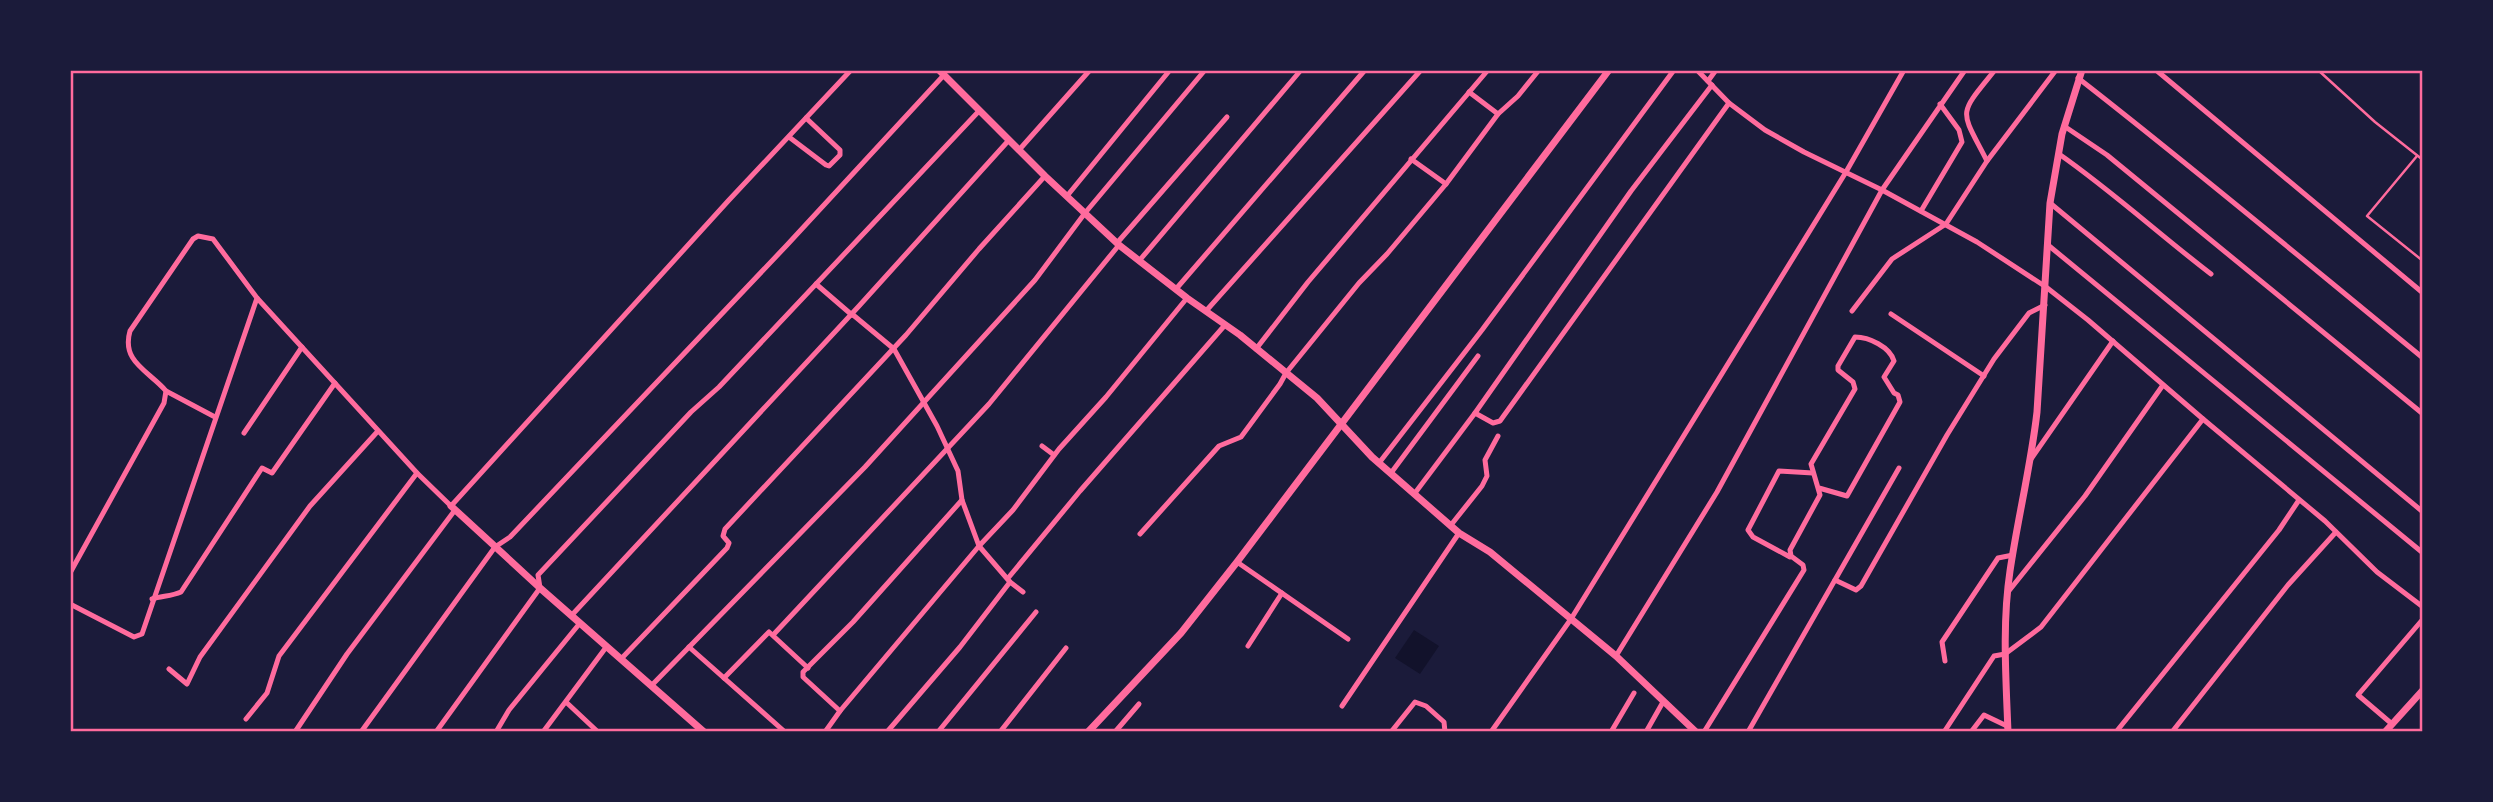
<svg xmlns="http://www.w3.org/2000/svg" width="2493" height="802" font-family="'PT Sans',sans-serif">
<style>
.water{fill:#12122b}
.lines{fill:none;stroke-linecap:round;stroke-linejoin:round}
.service{stroke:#ff6b9d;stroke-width:2.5}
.minor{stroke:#ff6b9d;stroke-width:5}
.tertiary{stroke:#ff6b9d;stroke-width:7}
.neatline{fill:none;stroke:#ff6b9d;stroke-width:2.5}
</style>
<rect width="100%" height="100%" fill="#1b1b3a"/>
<path class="water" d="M 1414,630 L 1439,646 L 1420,674 L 1395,658 Z"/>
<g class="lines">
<g class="service">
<path d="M 2318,70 L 2375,122 L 2423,160"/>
<path d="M 2417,156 L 2367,216 L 2423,261"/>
</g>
<g class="minor">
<path d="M 1697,70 L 1729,103 L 1765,130 L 1804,152 L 1882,190 L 1977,242 L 2046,287 L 2088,320 L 2203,419 L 2325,521 L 2377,572 L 2423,607"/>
<path d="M 2156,70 L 2423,293"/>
<path d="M 2078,78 C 2195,169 2308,264 2423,358"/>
<path d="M 1708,81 L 1716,70"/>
<path d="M 1469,92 L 1498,114"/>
<path d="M 2064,126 L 2107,155 L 2423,414"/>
<path d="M 789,137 L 826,165 L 829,166 L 840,155 L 840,150 L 806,118"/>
<path d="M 1019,150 L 1090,70"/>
<path d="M 2059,154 C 2112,191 2160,235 2211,274"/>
<path d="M 1411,159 L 1446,184"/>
<path d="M 1987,161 L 2056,70"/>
<path d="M 1067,196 L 1170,70"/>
<path d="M 2050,203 L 2423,512"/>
<path d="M 1921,211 L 1962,142 L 1959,130 L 1940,104"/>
<path d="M 1117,243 L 1227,117"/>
<path d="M 2048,245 L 2423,553"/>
<path d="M 1139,261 L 1301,70"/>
<path d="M 816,284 L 852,315"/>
<path d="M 1176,289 L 1365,70"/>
<path d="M 1206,311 L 1421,70"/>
<path d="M 1852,311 L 1892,259 L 1946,224 L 1987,161 C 1960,108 1957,117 1995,70"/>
<path d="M 852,314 L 894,349 L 937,426 L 958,471 L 962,500 L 979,546 L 1010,582 L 1023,592"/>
<path d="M 1891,314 L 1984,376"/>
<path d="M 1256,349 L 1308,282 L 1488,70"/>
<path d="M 166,391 L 215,417"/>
<path d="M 1475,413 L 1631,191 L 1712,85"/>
<path d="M 244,433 L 302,347"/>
<path d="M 1042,446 L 1054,455"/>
<path d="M 2031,459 L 2113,341"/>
<path d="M 1379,463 L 1482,330 L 1674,70"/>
<path d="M 1391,473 L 1478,356"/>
<path d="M 1415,493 L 1475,413 L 1493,423 L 1500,421 L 1729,103"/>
<path d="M 1451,525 L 1482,486 L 1487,476 L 1485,460 L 1498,436"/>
<path d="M 1140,534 L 1219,446 L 1241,437 L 1280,384 L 1286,373 L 1359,283 L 1387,254 L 1446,184 L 1498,114 L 1518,96 L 1539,70"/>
<path d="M 1790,557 L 1753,537 L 1748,530 L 1779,471 L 1813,473"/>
<path d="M 1237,562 L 1348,639"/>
<path d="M 70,573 L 164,403 L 166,391 C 149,371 121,362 130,331 L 193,239 L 198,236 L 213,239 L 257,298 L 417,473 L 451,506 L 729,200 L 851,70"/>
<path d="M 1009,577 L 1080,491 L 1225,325"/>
<path d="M 1835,580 L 1856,590 L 1861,586 L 1947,435 L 1994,359 L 2029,313 L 2045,305"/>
<path d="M 2008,592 L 2085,496 L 2163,385"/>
<path d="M 152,599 C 162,596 172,596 181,592 L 262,468 L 272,473 L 335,383"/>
<path d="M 70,604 L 134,637 L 142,634 L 257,298"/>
<path d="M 571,616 L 859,306 L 1009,140"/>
<path d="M 774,634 L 989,404 L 1119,245"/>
<path d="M 1248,646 L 1282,593"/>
<path d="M 689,647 L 785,732"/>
<path d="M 1616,656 L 1717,492 L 1882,190 L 1965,70"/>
<path d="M 621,659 L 727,548 L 729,543 L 723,536 L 725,529 L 906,335 L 979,249 L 1045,176"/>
<path d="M 1945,661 L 1942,642 L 1998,558 L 2013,555"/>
<path d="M 169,669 L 187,684 L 200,657 L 310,506 L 378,431"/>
<path d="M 724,678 L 769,632 L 808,668"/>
<path d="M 652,685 L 865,467 L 1035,280 L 1085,213 L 1205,70"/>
<path d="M 566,702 L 598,732"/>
<path d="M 1342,706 L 1459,533"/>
<path d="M 840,711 L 803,677 L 803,672 L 853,622 L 962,500"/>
<path d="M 246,719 L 267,693 L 279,656 L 417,473"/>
<path d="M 2392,724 L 2358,695 L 2423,619"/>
<path d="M 295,732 L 347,654 L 455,510"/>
<path d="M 361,732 L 495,547 L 510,537 L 787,245 L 944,75"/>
<path d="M 436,732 L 540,588 L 538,575 L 691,412 L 719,387 L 979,111"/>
<path d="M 496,732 L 509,710 L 580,623"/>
<path d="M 543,732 L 607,646"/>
<path d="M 825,732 L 840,711 L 979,546 L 1013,510 L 1059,449 L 1106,397 L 1187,298"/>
<path d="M 887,732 L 960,647 L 1010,582"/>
<path d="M 938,732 L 1036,612"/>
<path d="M 1000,732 L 1066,648"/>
<path d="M 1115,732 L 1139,704"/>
<path d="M 1391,732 L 1415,702 L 1426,706 L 1444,722 L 1445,732"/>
<path d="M 1491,732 L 1571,619 L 1846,172 L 1904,70"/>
<path d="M 1611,732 L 1634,693"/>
<path d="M 1646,732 L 1663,702"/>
<path d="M 1704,732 L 1804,570 L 1803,565 L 1791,556 L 1790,550 L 1820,495 L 1811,464 L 1855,389 L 1853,382 L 1838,370 L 1838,366 L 1855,337 C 1869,337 1890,347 1894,361 L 1884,377 L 1894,393 L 1898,395 L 1900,402 L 1847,496 L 1819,488"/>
<path d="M 1748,732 L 1899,468"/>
<path d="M 1944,732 L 1994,656 L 2005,654 L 2041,627 L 2203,419"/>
<path d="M 1971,732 L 1984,715 L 2007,726"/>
<path d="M 2116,732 L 2279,530 L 2299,500"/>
<path d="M 2172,732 L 2288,585 L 2336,532"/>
</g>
<g class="tertiary">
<path d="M 939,70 L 1045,176 L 1119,245 L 1187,298 L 1240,335 L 1317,398 L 1372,457 L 1459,533 L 1490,552 L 1616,656 L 1696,732"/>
<path d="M 451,506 L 540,588 L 704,732"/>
<path d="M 1088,732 L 1181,633 L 1237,562 L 1609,70"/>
<path d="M 2008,732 C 2006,679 2002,624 2010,571 C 2018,517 2031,465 2037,412 L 2050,203 L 2062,134 L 2082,70"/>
<path d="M 2385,732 L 2423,690"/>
</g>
</g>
<rect width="2493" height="802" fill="none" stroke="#1b1b3a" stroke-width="144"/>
<rect x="72" y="72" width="2349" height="658" class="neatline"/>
</svg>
